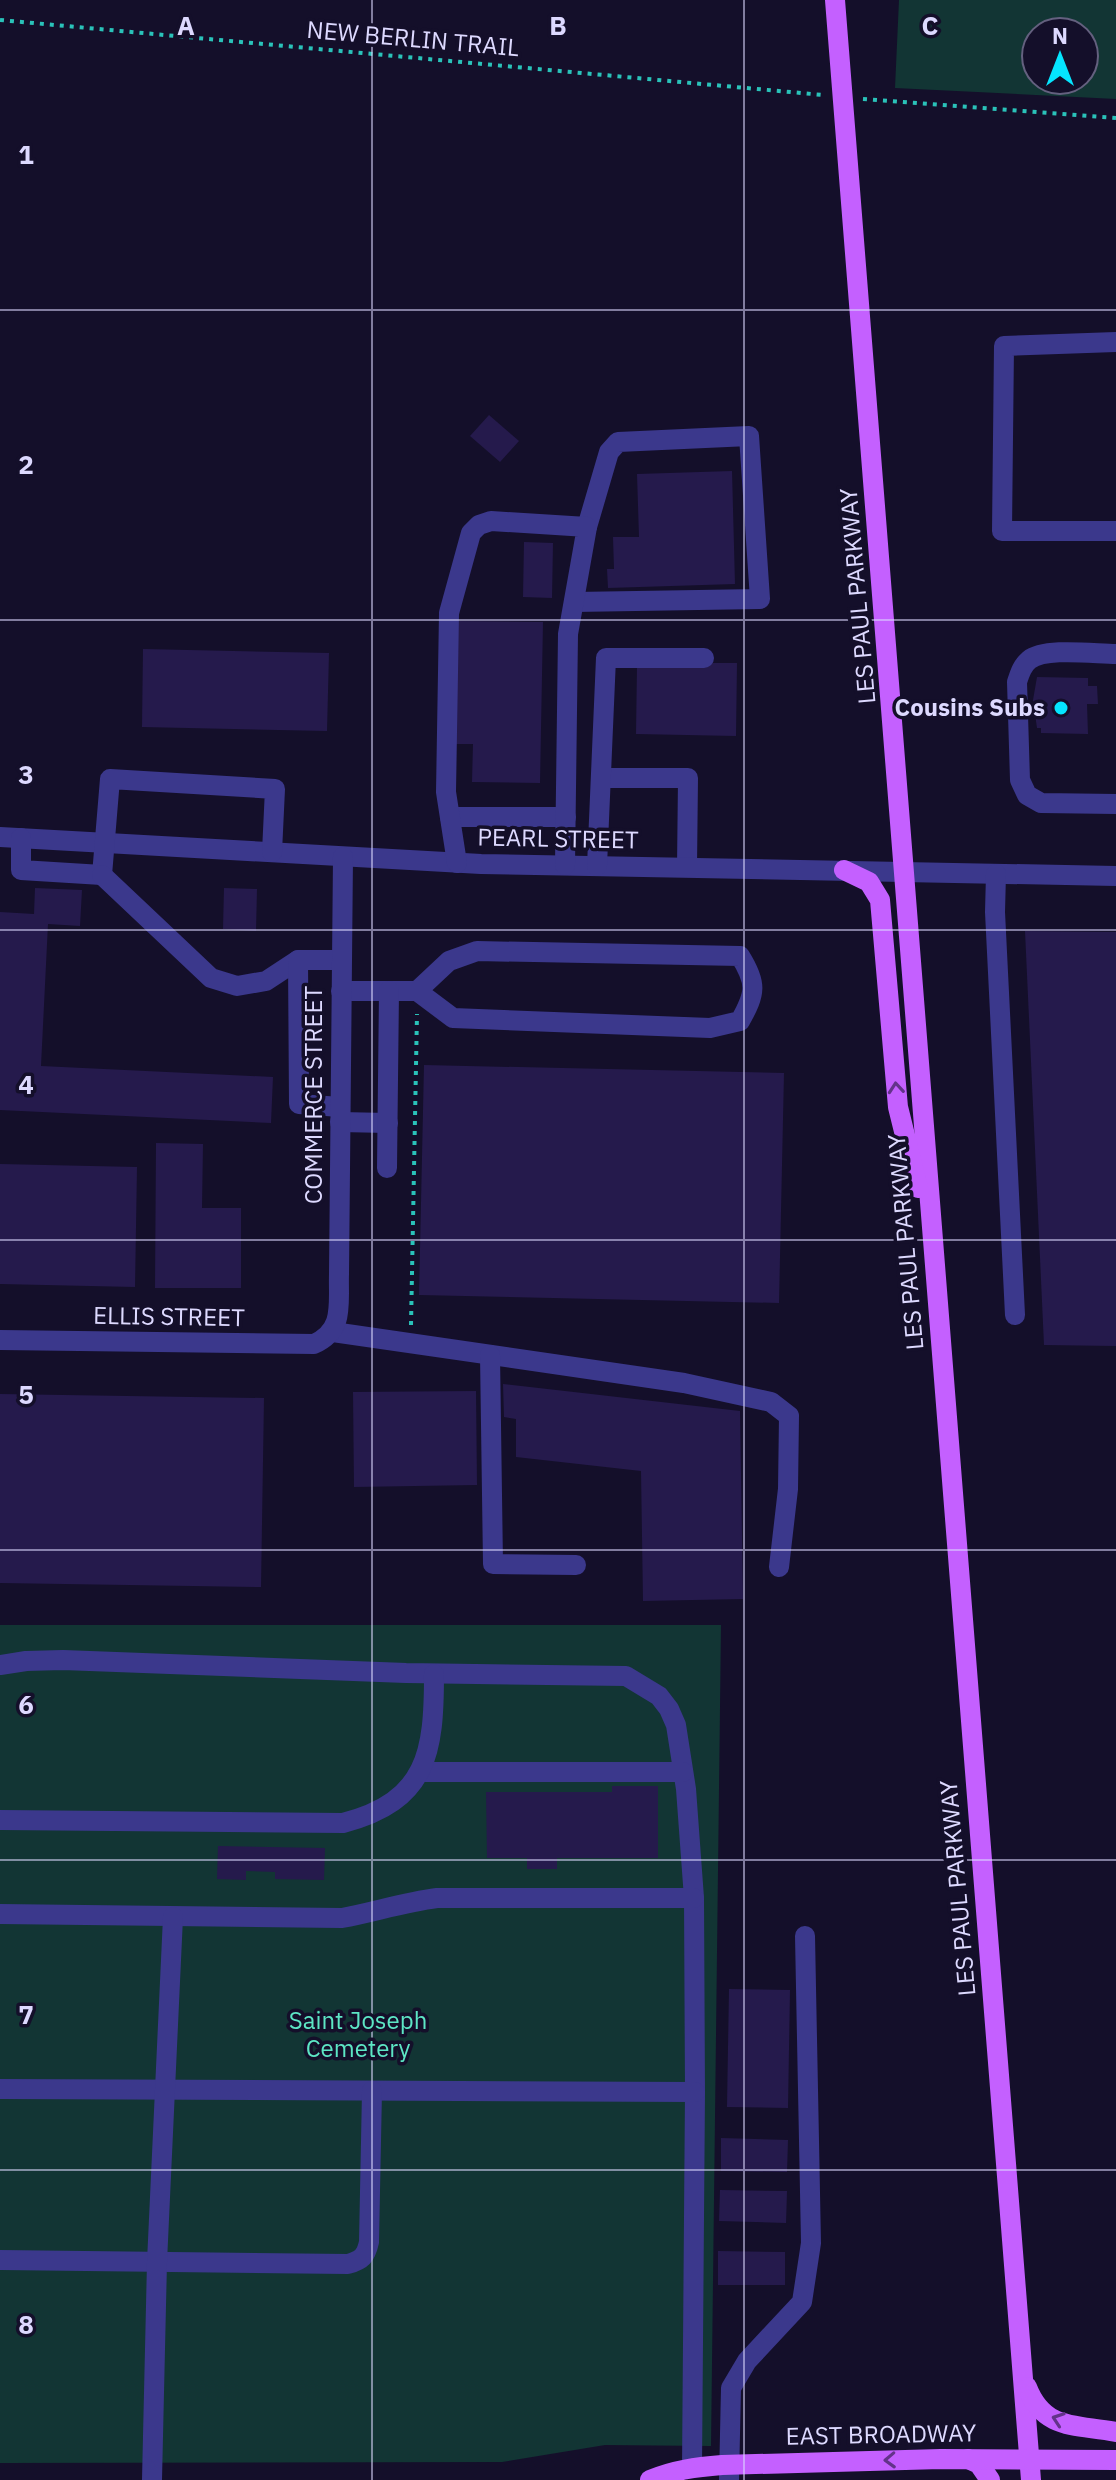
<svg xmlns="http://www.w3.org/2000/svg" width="1116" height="2480" font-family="'IBM Plex Sans',sans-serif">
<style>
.green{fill:#123534;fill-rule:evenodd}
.building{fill:#251a4c}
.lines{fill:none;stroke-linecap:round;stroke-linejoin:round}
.path{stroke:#2ac2b9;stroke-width:4;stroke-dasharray:4 6;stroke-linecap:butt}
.minor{stroke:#3b388c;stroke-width:20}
.major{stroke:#c460ff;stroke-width:20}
.oneway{stroke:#63338a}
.grid{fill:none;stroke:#ddd9ff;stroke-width:2;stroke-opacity:0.55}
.poi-dot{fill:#05e5ff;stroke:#140f2a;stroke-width:3}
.labels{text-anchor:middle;stroke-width:7;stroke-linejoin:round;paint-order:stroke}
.street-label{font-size:24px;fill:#ddd9ff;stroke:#140f2a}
.poi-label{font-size:24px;font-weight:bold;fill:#ddd9ff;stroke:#140f2a;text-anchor:end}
.park-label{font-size:24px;fill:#5de6c5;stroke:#140f2a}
.grid-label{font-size:26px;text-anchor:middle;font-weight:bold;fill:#ddd9ff;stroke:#140f2a;stroke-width:7;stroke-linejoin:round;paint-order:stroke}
</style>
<rect width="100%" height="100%" fill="#140f2a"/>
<g class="green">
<path d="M 899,0 L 1116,0 L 1116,99 L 895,88 ZM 1084,32 L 1084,80 L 1036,80 L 1036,32 Z"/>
<path d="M 0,1625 L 721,1625 L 711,2446 L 605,2445 L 502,2462 L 0,2463 Z"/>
</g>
<g class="building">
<path d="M 489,415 L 519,441 L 500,462 L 470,436 Z"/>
<path d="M 732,471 L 735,584 L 608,588 L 607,569 L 614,569 L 613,537 L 639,537 L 637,474 Z"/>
<path d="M 524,542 L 553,543 L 552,598 L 523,597 Z"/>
<path d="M 457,621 L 543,622 L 540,783 L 472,782 L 473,744 L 455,744 Z"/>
<path d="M 143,649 L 329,653 L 327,731 L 142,727 Z"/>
<path d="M 709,663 L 737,663 L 736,736 L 636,734 L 637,666 L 709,667 Z"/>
<path d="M 1037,677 L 1088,678 L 1088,686 L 1097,686 L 1098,704 L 1087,704 L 1088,734 L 1041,733 L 1041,728 L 1037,728 L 1033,700 Z"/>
<path d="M 35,888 L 82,890 L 80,926 L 48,924 L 41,1066 L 273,1077 L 271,1123 L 0,1110 L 0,912 L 34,914 Z"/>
<path d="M 224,888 L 257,889 L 256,931 L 223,929 Z"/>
<path d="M 1025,931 L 1116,932 L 1116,1346 L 1044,1345 Z"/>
<path d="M 424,1065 L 784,1073 L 779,1303 L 419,1295 Z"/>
<path d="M 156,1143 L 203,1144 L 202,1208 L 241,1208 L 241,1288 L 155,1288 Z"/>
<path d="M 0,1164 L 137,1167 L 135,1287 L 0,1284 Z"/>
<path d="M 503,1384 L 740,1411 L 743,1599 L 643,1601 L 641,1471 L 516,1457 L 516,1419 L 504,1417 Z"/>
<path d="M 476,1391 L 477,1485 L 354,1487 L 353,1392 Z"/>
<path d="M 0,1394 L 264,1398 L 261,1587 L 0,1583 Z"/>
<path d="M 612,1786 L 658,1786 L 658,1858 L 557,1858 L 557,1869 L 527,1869 L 527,1858 L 487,1858 L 486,1792 L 612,1792 Z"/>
<path d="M 218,1846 L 325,1848 L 324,1880 L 275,1879 L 275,1872 L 246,1871 L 246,1880 L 217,1879 Z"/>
<path d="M 729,1989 L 790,1990 L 788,2108 L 727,2107 Z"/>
<path d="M 721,2138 L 788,2140 L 787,2172 L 721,2171 Z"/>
<path d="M 720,2190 L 787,2191 L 786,2223 L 719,2221 Z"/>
<path d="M 718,2251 L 785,2252 L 785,2285 L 718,2285 Z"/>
</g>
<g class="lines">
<g class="path">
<path d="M 0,20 L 823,95"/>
<path d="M 863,99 L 1116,118"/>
<path d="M 411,1325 L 417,1014"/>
</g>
<g class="minor">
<path d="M 1116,342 L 1004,346 L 1002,531 L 1116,531"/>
<path d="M 574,602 L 760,599 L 749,436 L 618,442 L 609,452 L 587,527"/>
<path d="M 1116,654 C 1095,654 1045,647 1029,660 C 1022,666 1020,673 1017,682 L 1020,780 L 1027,795 L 1041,803 L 1116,804"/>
<path d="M 601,778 L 688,778 L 687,867"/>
<path d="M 450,817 L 566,817"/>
<path d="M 0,837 L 481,864 L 1116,876"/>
<path d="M 21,838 L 21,870 L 102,875 L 110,779 L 275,789 L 272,852"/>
<path d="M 457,863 L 446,792 L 449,613 L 471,533 L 479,525 L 491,521 L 587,527 L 568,634 L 565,865"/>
<path d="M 597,866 L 606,658 L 704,658"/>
<path d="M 996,874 L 995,912 L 1015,1315"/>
<path d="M 102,875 L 211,978 L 237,986 L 266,981 L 298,960"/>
<path d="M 341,991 L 417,991 L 449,961 L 477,951 L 740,956 C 757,983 756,993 740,1021 L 710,1028 L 453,1018 L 417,991"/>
<path d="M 340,1107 L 299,1104 L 298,960 L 341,960"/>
<path d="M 340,1122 L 388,1123"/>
<path d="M 387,1168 L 389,991"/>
<path d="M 333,1332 L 684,1383 L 771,1402 L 789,1416 L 788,1489 L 779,1567"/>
<path d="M 0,1340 L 314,1344 C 345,1330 338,1304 339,1274 L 343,857"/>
<path d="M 490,1355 L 493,1564 L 576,1565"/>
<path d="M 0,1665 L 26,1661 L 63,1660 L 406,1673 L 626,1676 L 659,1696 L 669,1709 L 676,1725 L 686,1789 L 694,1898 L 695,2092 L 692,2468"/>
<path d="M 420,1772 L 683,1772"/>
<path d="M 0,1820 L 343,1823 C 428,1801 434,1752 434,1674"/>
<path d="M 0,1914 L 342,1918 C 374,1912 405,1902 437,1898 L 694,1898"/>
<path d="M 0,2089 L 695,2092"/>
<path d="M 0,2260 L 348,2264 C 362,2260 366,2256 369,2242 L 372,2091"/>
<path d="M 152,2480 L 157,2262 L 173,1917"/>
<path d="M 729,2480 L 731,2388 L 747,2361 L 802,2302 L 811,2243 L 805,1936"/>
</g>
<g class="major">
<path d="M 835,0 L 1031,2480"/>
<path d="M 844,870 L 869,882 L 880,900 L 898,1107 L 918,1188"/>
<path d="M 1027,2387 C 1044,2431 1076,2424 1116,2432"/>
<path d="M 968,2459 L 979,2464 L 990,2480"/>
<path d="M 650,2480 C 673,2470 697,2467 722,2465 L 941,2459 L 1116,2460"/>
</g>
</g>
<defs><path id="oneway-chevron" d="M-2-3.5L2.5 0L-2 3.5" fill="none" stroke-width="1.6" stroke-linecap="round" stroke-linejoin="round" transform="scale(2)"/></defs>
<g class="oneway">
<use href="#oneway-chevron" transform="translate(896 1088) rotate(-95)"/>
<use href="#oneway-chevron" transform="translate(1058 2419) rotate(-161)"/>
<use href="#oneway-chevron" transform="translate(890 2460) rotate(178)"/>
</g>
<path class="grid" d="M 372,0 L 372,2480M 744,0 L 744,2480M 0,310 L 1116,310M 0,620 L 1116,620M 0,930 L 1116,930M 0,1240 L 1116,1240M 0,1550 L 1116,1550M 0,1860 L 1116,1860M 0,2170 L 1116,2170"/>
<circle class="poi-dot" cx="1061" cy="708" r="8"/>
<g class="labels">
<g class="street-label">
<text transform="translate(413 39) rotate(5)" y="8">NEW BERLIN TRAIL</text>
<text transform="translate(858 596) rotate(-95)" y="8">LES PAUL PARKWAY</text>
<text transform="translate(558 839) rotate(1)" y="8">PEARL STREET</text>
<text transform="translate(314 1095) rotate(-90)" y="8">COMMERCE STREET</text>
<text transform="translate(906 1242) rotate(-95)" y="8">LES PAUL PARKWAY</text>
<text transform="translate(169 1317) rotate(1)" y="8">ELLIS STREET</text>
<text transform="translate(958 1888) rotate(-95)" y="8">LES PAUL PARKWAY</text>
<text transform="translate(881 2435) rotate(-1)" y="8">EAST BROADWAY</text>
</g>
<g class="poi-label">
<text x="1045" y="716">Cousins Subs</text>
</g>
<g class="park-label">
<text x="358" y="2029">Saint Joseph<tspan x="358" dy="28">Cemetery</tspan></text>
</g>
</g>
<g class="grid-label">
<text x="186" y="35">A</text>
<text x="558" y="35">B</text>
<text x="930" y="35">C</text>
<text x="26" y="164">1</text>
<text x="26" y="474">2</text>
<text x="26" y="784">3</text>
<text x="26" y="1094">4</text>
<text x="26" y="1404">5</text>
<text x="26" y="1714">6</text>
<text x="26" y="2024">7</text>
<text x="26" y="2334">8</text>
</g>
<g transform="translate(1060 56)"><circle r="38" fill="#140f2a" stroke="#64607f" stroke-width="2"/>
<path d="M0-6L14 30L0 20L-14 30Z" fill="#05e5ff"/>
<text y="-12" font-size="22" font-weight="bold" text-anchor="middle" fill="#ddd9ff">N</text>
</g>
</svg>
